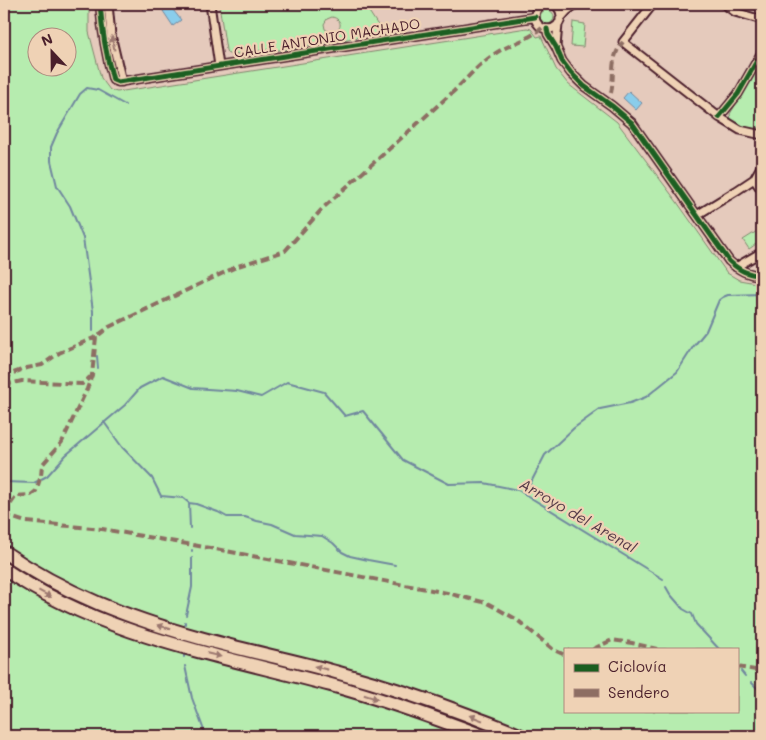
<svg xmlns="http://www.w3.org/2000/svg" width="766" height="740" viewBox="0 0 766 740" font-family="Mali,sans-serif">
  <style>
    .green { fill: #b6ecaf; stroke: #80866d; fill-rule: evenodd }
    .water { fill: #8acdeb; stroke: #70879e }
    .lines { fill: none; stroke-linecap: round; stroke-linejoin: round }
    .stream { stroke: #70879e; stroke-width: 2 }
    .street-casing { stroke: #4a1f2b; stroke-width: 11 }
    .highway-casing { stroke: #4a1f2b; stroke-width: 16 }
    .street { stroke: #efd2b5; stroke-width: 7 }
    .highway { stroke: #efd2b5; stroke-width: 12 }
    .quiet { stroke: #8d6e63; stroke-width: 4; stroke-dasharray: 8 4; stroke-linecap: butt }
    .cycleway-casing { stroke: #efd2b5; stroke-width: 8 }
    .cycleway { stroke: #1b5e20; stroke-width: 5 }
    .oneway { fill: #9c7870 }
    .labels { text-anchor: middle; stroke-width: 4.5; stroke-linejoin: round; paint-order: stroke }
    .street-label { font-size: 14px; fill: #4a1f2b; stroke: #efd2b5 }
    .water-label { font-size: 15px; font-style: italic; fill: #543948; stroke: #efd2b5 }
  </style>
  <rect width="100%" height="100%" fill="#e5cabc"/>
  <filter id="ink" filterUnits="userSpaceOnUse"><feTurbulence type="fractalNoise" baseFrequency=".02" numOctaves="2"/><feDisplacementMap in="SourceGraphic" scale="10" xChannelSelector="R" yChannelSelector="G"/><feConvolveMatrix kernelMatrix="1 2 1 2 8 2 1 2 1" color-interpolation-filters="sRGB"/></filter>
  <g filter="url(#ink)">
    <path class="green" d="M4 4H89V32L101 78 110 90 117 92 527 28 531 29 537 37 541 36 556 69 568 84 617 122 677 202 727 273 739 280 762 284V736H4V312L7 309 4 307ZM38 38H68V68H38ZM565 649H737V711H565Z
      M219 4H364L383 33 284 50H265L231 55 227 53 226 50ZM332 17C343 19 343 31 331 33L325 29 324 24 327 19Z
      M540 17a7 7 0 1 1 14 0a7 7 0 1 1-14 0Z
      M573 22 585 24 583 47 571 46Z
      M762 60V123L760 127C751 131 740 125 731 120L730 114Z
      M762 228V240L749 249 743 240Z"/>
    <path class="water" d="M170 6 181 20 173 26 163 11Z
      M629 91 642 103 636 110 623 98Z"/>
    <g class="lines">
      <path class="stream" d="M93 331V311L83 238 70 206 57 186 51 161V147L57 133 80 94 87 88 98 90 125 105
        M97 356 98 368
        M104 422 122 447 152 478 161 496 183 498 189 503 190 528
        M4 482 34 483 47 476 66 455 125 405 140 388 163 376 193 388 237 391 261 397 287 382 324 392 345 416 363 411 403 460 449 484 484 483 518 490 663 579
        M525 494 545 455 574 428 600 409 630 403 646 397 677 372 693 347 706 331 719 300 723 297 728 295 762 294
        M189 503 196 504 218 512 227 517H245L257 521 272 524 295 534 322 536 333 543 342 552 350 556 368 560 395 565
        M192 550V551
        M666 587 670 594 683 609 692 614 696 624 719 649
        M186 615 192 587V558
        M185 624V622
        M184 654V657
        M185 666 192 698 206 736
        M741 671 745 676
        M751 682 762 693"/>
      <defs>
        <path id="street" d="M535 16a13 13 0 1 1 26 0a13 13 0 1 1-26 0Z
          M100 4C102 30 106 55 113 80L118 82 535 17
          M108 4 111 35 122 82
          M210 4 219 66
          M653 4 623 42 719 117 740 130 762 135
          M724 4 735 12 762 20
          M554 5 567 4
          M560 19 567 11 576 4
          M547 29 548 34 556 47 562 61 571 73 584 86 612 106 632 123 729 261C740 271 747 274 762 276
          M556 47 558 24
          M719 117 738 94 762 52
          M754 179 762 191
          M697 215 736 191 754 179 762 165
          M736 267 762 252"/>
        <path id="highway" d="M4 552C65 594 129 618 200 638 246 651 293 660 339 673 383 685 426 699 468 715 486 722 504 728 521 736
          M4 569C102 636 219 655 331 685 383 699 433 717 483 736"/>
      </defs>
      <use href="#street" class="street-casing"/>
      <use href="#highway" class="highway-casing"/>
      <use href="#street" class="street"/>
      <use href="#highway" class="highway"/>
      <path class="quiet" d="M611 93C615 73 609 59 623 42
        M4 380 13 373 27 368 42 365 59 353 96 337
        M4 385 22 381 82 384 85 382 90 377
        M4 514 16 496 31 495 36 491 41 476 42 465 62 442 87 389 92 375 96 337 109 327 238 266 285 251 323 208 454 91C469 76 483 60 501 50 515 43 530 38 542 28
        M4 515 26 522 102 529 221 550 447 593 487 603 516 619 554 650 565 655
        M593 649 612 640 632 643 657 649
        M737 667 762 671"/>
      <defs>
        <path id="cycleway" d="M100 4C102 30 106 55 113 80L118 82 535 17
          M547 29 548 34 556 47 562 61 571 73 584 86 612 106 632 123 729 261C740 271 747 274 762 276
          M719 117 738 94 762 52"/>
      </defs>
      <use href="#cycleway" class="cycleway-casing"/>
      <use href="#cycleway" class="cycleway"/>
    </g>
    <defs><path id="oneway-solid" d="M-6-.8H1V-3.2L6.5 0L1 3.2V.8H-6Z" transform="scale(1.25)"/></defs>
    <g class="oneway">
      <use href="#oneway-solid" transform="translate(113 43) rotate(-102)"/>
      <use href="#oneway-solid" transform="translate(45 594) rotate(29)"/>
      <use href="#oneway-solid" transform="translate(164 627) rotate(-162)"/>
      <use href="#oneway-solid" transform="translate(214 655) rotate(14)"/>
      <use href="#oneway-solid" transform="translate(321 668) rotate(-166)"/>
      <use href="#oneway-solid" transform="translate(371 697) rotate(17)"/>
      <use href="#oneway-solid" transform="translate(476 718) rotate(-159)"/>
    </g>
  </g>
  <g class="labels">
    <g class="street-label">
      <text transform="translate(327 38) rotate(-9)" y="5">CALLE ANTONIO MACHADO</text>
    </g>
    <g class="water-label">
      <text transform="translate(578 516) rotate(30)" y="5">Arroyo del Arenal</text>
    </g>
  </g>
  <rect width="766" height="740" fill="none" stroke="#efd2b5" stroke-width="20"/>
  <rect x="10" y="10" width="746" height="720" fill="none" stroke="#4a1f2b" stroke-width="2" filter="url(#ink)"/>
  <rect x="564" y="648" width="175" height="65" fill="#efd2b5" stroke="#ad8a7e"/>
  <rect x="574" y="664" width="25" height="8" fill="#1b5e20" stroke="#ad8a7e"/>
  <text x="608" y="672" font-size="15" fill="#4a1f2b">Ciclovía</text>
  <rect x="574" y="689" width="25" height="8" fill="#8d6e63" stroke="#ad8a7e"/>
  <text x="608" y="698" font-size="15" fill="#4a1f2b">Sendero</text>
  <g transform="translate(52 52) rotate(338)"><circle r="24" fill="#efd2b5" stroke="#ad8a7e"/>
  <path d="M0-4L9 19L0 12L-9 19Z" fill="#4a1f2b"/>
  <text y="-8" font-size="14" font-weight="bold" text-anchor="middle" fill="#4a1f2b">N</text>
  </g>
</svg>
